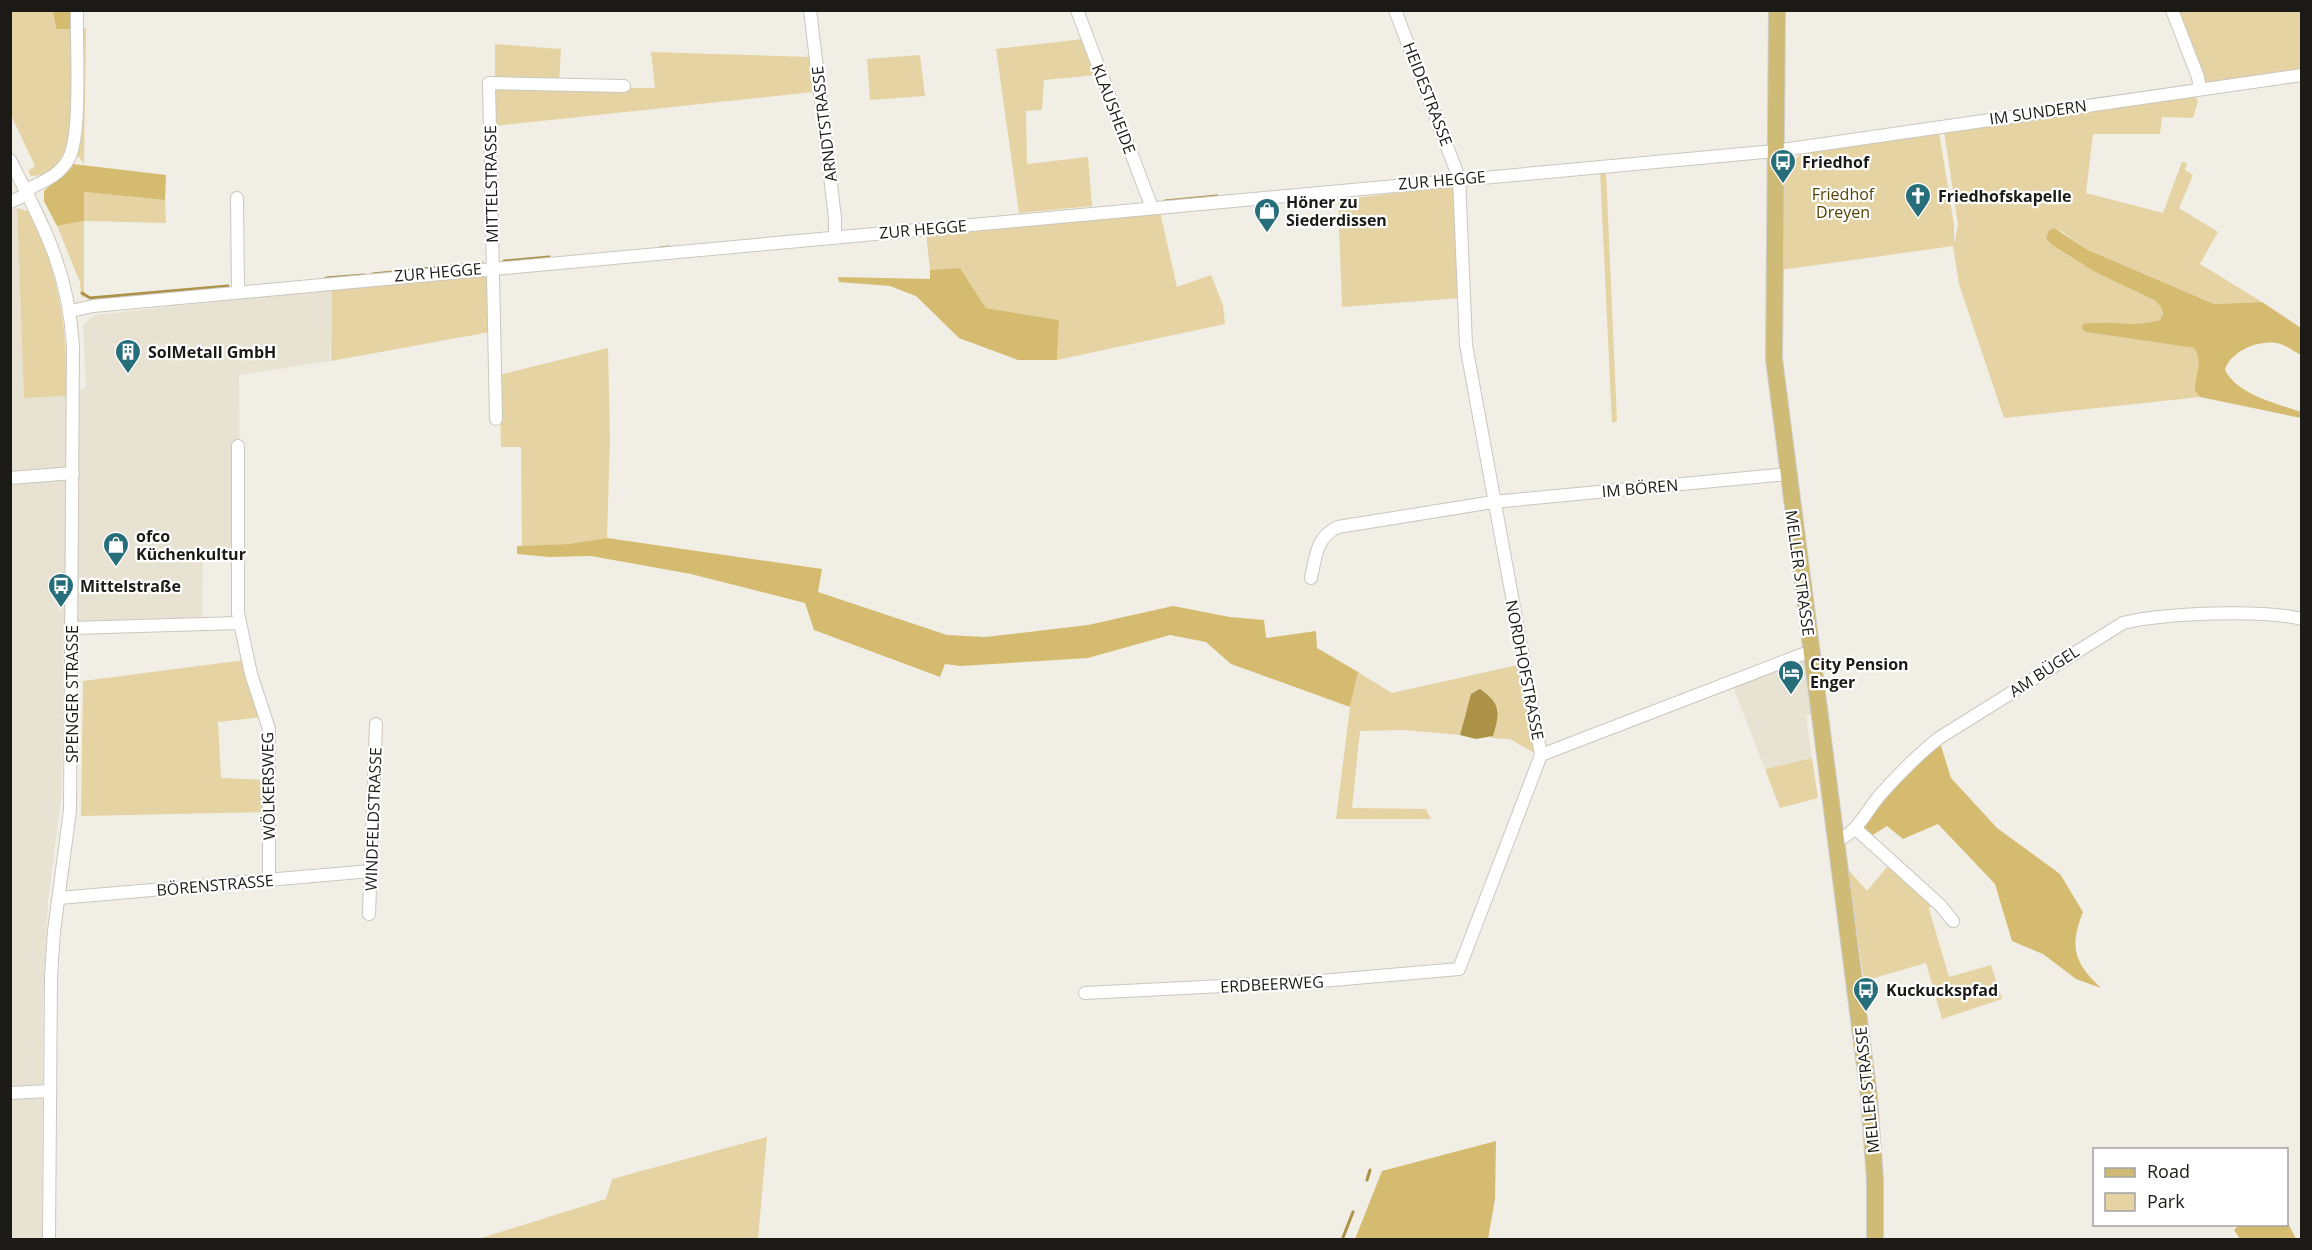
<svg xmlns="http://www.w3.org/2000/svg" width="2312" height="1250" viewBox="0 0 2312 1250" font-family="'Open Sans',sans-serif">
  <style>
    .built { fill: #e8e2d3 }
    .green { fill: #e5d3a3 }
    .forest { fill: #d5bb70 }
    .water { fill: #ac9247 }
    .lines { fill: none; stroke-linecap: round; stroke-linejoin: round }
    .stream { stroke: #ac9247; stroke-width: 3 }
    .minor-casing { stroke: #cac7bf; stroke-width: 14 }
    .major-casing { stroke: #cdcdcc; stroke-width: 18 }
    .minor { stroke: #fff; stroke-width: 12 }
    .major { stroke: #cfbb75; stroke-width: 16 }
    .labels { text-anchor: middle; stroke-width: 4.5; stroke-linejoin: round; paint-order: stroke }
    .street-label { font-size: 16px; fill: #1b1a17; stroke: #fff }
    .poi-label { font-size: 16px; font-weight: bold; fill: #1b1a17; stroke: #fff; text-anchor: start }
    .park-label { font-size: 16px; fill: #554304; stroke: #fff }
  </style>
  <rect width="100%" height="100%" fill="#f1eee6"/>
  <path class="built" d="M17 208 24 398 66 396 86 387 83 325 95 315 332 289 330 361 239 375 241 554 203 556 202 621 64 623 62 792 48 901 43 1003 42 1239 11 1240 10 210Z
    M1804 657 1812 714 1806 715 1812 758 1765 769 1732 685Z"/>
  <path class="green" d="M2188 10 2301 11V70L2205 84 2176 12Z
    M11 11H53L56 29 86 28 84 164 68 142C61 161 53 175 31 176L28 171 35 166 11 115Z
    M1083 39 1097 75 1044 80 1042 110 1026 111 1027 164 1088 157 1092 206 1019 213 996 49Z
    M495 44 561 49 559 83 495 80Z
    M651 52 810 57 813 92 494 126V88H655Z
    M920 55 925 96 870 100 867 59Z
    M2193 94 2198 101 2193 118 2162 117 2160 134H2093L2086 193 2163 213 2182 162 2187 163 2185 170 2193 175 2179 208 2218 232 2200 264 2262 302 2214 304 2088 250 2058 229 2097 273 2154 300 2161 307 2163 315 2160 320 2141 326 2094 322 2086 332 2194 348C2204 363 2194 375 2195 391L2200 397 2004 418 1959 284 1953 246 1781 270 1785 171 1803 151 1939 132 1954 225V244L1958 225 1944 131Z
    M1600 171H1606L1617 421 1612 423Z
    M1454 186 1459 298 1342 307 1338 200Z
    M83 192 165 200 166 223 84 221V298L81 296 80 282 57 226 84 221Z
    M17 208 30 212C59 277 68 325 66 396L24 398Z
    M1160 212 1177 287 1211 275 1223 305 1225 324 1057 360 1059 320 986 308 960 268 930 270 926 232Z
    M478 275 488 278 490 332 331 361 332 289Z
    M608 348 610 439 607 538 568 544 522 546 521 447H501L499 375Z
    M245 660 262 717 218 722 221 778 267 780 266 812 81 816 83 681Z
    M1518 665 1521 669 1538 755 1510 739 1491 738 1498 708 1466 711 1460 735 1403 730 1360 731 1352 808 1426 809 1431 819H1336L1350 707 1358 672 1392 693Z
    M1812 758 1818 798 1780 808 1765 769Z
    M1891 862 1933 900 1929 909 1949 977 1991 965 2002 999 1942 1019 1926 963 1864 981 1848 869 1867 891Z
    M767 1137 758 1239H478L606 1199 612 1179Z"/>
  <path class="forest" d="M53 11H71V29H56Z
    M73 164 166 175 165 200 84 192V221L57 226 44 201V191Z
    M2054 228 2088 250 2214 304 2262 302 2301 328V355C2294 351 2284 344 2276 343 2257 340 2230 352 2225 370 2238 395 2276 403 2301 412V418L2200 397 2195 391C2194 375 2204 363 2194 348L2086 332 2082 329 2083 324C2111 319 2130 329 2160 320L2163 314 2161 307 2154 300 2097 273 2051 244 2046 238 2049 230Z
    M960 268 986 308 1059 320 1057 360H1018L959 338 916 296 890 286 839 282 838 277 930 279V270Z
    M607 538 822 569 818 592 947 635 985 637 1088 625 1173 606 1230 617 1264 620 1266 638 1316 631 1317 648 1358 672 1350 707 1231 664 1206 642 1170 635 1088 658 960 666 945 664 940 677 814 630 805 603 691 574 591 556 549 557 517 554V546L568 544Z
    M1932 737 1941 746 1951 778 1997 828 2060 874 2083 912C2069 947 2074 963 2101 988L2076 979 2043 954 2012 941 1995 884 1938 824 1903 839 1887 826 1871 836 1864 828 1911 753Z
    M1496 1141 1495 1199 1488 1239H1355L1382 1171Z
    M2287 1221 2296 1239H2240L2234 1230 2239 1225 2286 1224Z"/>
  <path class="water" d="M1480 689C1501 704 1500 712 1493 736L1476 739 1460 735 1471 694Z"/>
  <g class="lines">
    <path class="stream" d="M1165 201 1217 196
      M660 248 669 247
      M504 261 549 257
      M373 274 482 263
      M326 278 364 275
      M82 293 90 298 228 286
      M1367 1180 1370 1170
      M1342 1240 1353 1212"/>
    <defs>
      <path id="minor" d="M810 10 835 218V237
        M1077 10 1152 208
        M2172 10 2198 77 2200 89
        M10 160C44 227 68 269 73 346L70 810 54 931 51 976 49 1240
        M26 190C42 182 61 175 69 158 82 133 76 43 77 10
        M237 198 238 292
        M10 202 28 194
        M71 311 93 306 1775 151 2302 75
        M496 419 489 83 624 86
        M238 446V613L251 674 269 729V880
        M10 478 73 473
        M1311 578C1316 556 1316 537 1338 527L1493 502 1787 474
        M72 628 239 623
        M1541 755 1811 651
        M1856 829 1940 905 1953 921
        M1836 841C1859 832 1865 812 1881 794 1899 774 1917 755 1939 738L2123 623C2164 613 2261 609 2302 619
        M59 898 371 871
        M369 914 376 724
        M1085 993 1321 981 1459 969 1541 755 1466 345 1459 178 1395 10
        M10 1093 49 1091"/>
      <path id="major" d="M1777 10 1774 359 1869 1097 1875 1180V1240"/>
    </defs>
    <use href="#minor" class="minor-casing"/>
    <use href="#major" class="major-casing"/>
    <use href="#minor" class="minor"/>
    <use href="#major" class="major"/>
  </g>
  <defs>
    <symbol id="bus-pin" viewBox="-11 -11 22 30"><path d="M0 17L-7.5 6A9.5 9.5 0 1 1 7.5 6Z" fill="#266e7a" stroke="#fff"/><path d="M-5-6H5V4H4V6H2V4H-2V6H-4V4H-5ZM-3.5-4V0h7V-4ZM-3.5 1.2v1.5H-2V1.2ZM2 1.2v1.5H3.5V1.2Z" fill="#fff"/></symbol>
    <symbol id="church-pin" viewBox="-11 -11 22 30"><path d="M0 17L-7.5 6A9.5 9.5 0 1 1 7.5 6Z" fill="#266e7a" stroke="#fff"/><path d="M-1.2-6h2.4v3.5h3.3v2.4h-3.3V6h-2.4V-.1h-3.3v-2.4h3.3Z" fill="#fff"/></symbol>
    <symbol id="shop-pin" viewBox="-11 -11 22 30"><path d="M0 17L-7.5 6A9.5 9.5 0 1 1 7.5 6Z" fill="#266e7a" stroke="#fff"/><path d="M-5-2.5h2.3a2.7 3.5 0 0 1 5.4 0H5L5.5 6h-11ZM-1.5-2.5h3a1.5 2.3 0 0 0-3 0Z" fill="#fff"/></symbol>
    <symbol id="building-pin" viewBox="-11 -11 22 30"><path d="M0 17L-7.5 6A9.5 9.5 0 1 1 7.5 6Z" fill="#266e7a" stroke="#fff"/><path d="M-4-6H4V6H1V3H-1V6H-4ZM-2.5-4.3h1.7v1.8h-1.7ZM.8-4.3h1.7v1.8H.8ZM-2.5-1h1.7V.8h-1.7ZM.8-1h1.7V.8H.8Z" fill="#fff"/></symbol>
    <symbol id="hotel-pin" viewBox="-11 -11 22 30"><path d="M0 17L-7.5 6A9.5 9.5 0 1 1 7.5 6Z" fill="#266e7a" stroke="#fff"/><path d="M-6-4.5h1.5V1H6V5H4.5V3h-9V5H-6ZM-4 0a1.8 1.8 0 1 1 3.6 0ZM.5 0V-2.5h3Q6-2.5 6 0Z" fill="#fff"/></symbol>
  </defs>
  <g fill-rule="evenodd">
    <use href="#bus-pin" x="1768" y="147" width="30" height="40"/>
    <use href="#church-pin" x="1903" y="181" width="30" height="40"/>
    <use href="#shop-pin" x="1252" y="196" width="30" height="40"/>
    <use href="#building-pin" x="113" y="337" width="30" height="40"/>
    <use href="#shop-pin" x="101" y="530" width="30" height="40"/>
    <use href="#bus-pin" x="46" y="571" width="30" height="40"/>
    <use href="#hotel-pin" x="1776" y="658" width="30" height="40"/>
    <use href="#bus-pin" x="1851" y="975" width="30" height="40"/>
  </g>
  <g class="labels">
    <g class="street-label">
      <text transform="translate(1428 94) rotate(69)" y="6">HEIDESTRASSE</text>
      <text transform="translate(1114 109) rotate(69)" y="6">KLAUSHEIDE</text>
      <text transform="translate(2038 112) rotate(-8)" y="6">IM SUNDERN</text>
      <text transform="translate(824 124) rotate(-97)" y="6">ARNDTSTRASSE</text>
      <text transform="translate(1442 180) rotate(-5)" y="6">ZUR HEGGE</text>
      <text transform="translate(491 184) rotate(-91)" y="6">MITTELSTRASSE</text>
      <text transform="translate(923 229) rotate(-5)" y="6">ZUR HEGGE</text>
      <text transform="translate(438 272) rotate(-5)" y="6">ZUR HEGGE</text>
      <text transform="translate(1640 488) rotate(-5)" y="6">IM BÖREN</text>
      <text transform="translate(1800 573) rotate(82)" y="6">MELLER STRASSE</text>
      <text transform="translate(1525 670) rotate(79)" y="6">NORDHOFSTRASSE</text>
      <text transform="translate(2044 671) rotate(-33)" y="6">AM BÜGEL</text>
      <text transform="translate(72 694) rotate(-90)" y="6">SPENGER STRASSE</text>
      <text transform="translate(268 786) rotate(-91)" y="6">WÖLKERSWEG</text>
      <text transform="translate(373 819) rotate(-88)" y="6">WINDFELDSTRASSE</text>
      <text transform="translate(215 885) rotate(-5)" y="6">BÖRENSTRASSE</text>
      <text transform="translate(1272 984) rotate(-3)" y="6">ERDBEERWEG</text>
      <text transform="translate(1867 1090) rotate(-96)" y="6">MELLER STRASSE</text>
    </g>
    <g class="poi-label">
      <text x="1802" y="168">Friedhof</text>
      <text x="1938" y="202">Friedhofskapelle</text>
      <text x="1286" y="208">Höner zu<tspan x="1286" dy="18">Siederdissen</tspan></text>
      <text x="148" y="358">SolMetall GmbH</text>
      <text x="136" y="542">ofco<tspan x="136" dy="18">Küchenkultur</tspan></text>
      <text x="80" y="592">Mittelstraße</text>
      <text x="1810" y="670">City Pension<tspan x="1810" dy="18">Enger</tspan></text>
      <text x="1886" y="996">Kuckuckspfad</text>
    </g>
    <g class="park-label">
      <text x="1843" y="200">Friedhof<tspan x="1843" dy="18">Dreyen</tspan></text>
    </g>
  </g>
  <rect width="2312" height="1250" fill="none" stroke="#1b1a17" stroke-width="24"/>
  <rect x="2093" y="1148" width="195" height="78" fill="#ffffff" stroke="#a4a3a2" stroke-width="1.5"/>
  <rect x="2105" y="1168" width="30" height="9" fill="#cfbb75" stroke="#a4a3a2" stroke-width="1.5"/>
  <text x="2147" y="1178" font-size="18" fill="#1b1a17">Road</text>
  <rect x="2105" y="1193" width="30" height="18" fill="#e5d3a3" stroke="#a4a3a2" stroke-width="1.5"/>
  <text x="2147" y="1208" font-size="18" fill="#1b1a17">Park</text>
</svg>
